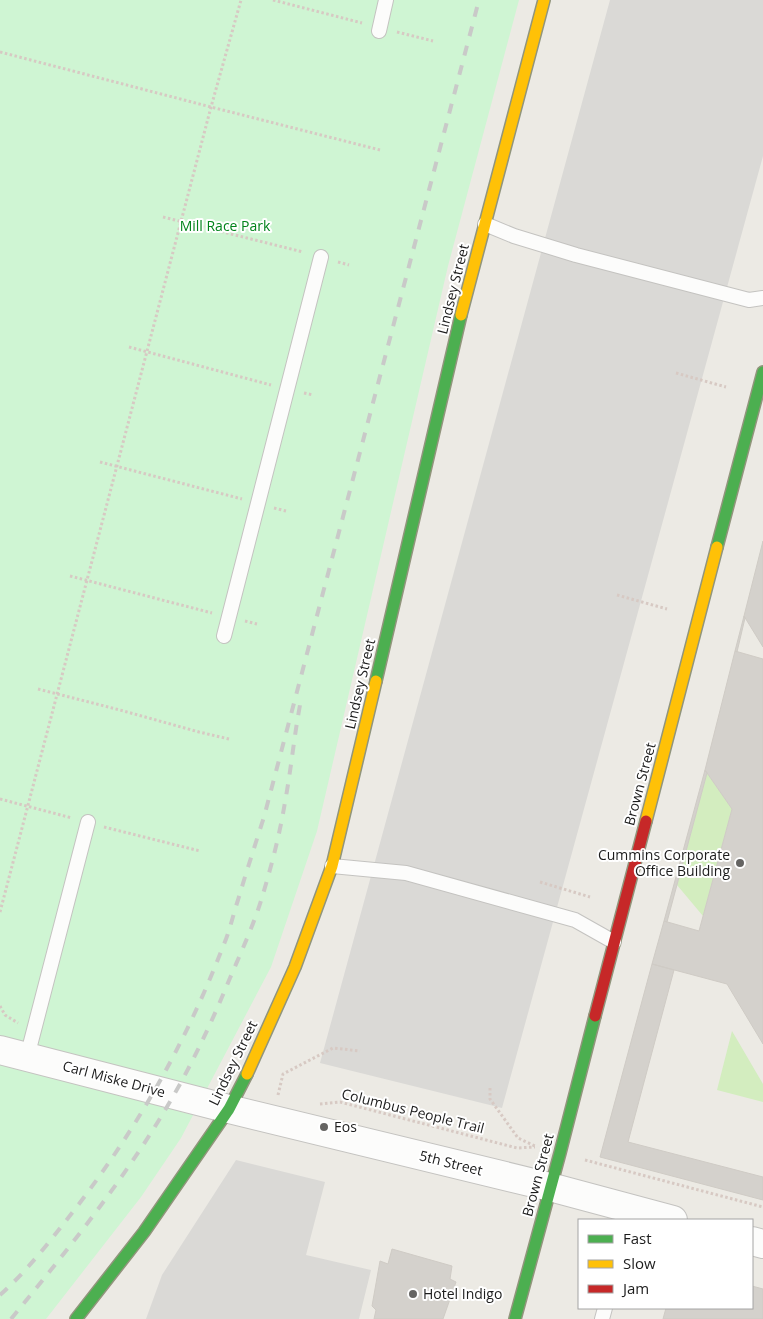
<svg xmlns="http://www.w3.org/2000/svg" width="763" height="1319" viewBox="0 0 763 1319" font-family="'Open Sans',sans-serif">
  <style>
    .residential { fill: #dad9d6 }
    .grass { fill: #d3edbf }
    .park { fill: #cff5d3 }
    .building { fill: #d4d1cc; stroke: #cfcbc5 }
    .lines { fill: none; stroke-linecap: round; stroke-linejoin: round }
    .lane-casing { stroke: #c4c3c0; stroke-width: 16 }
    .street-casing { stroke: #c4c3c0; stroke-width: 30 }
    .fast-casing { stroke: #91957c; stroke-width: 14 }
    .slow-casing { stroke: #91957c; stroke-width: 14 }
    .jam-casing { stroke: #91957c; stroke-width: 14 }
    .path { stroke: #d7c9c3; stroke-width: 3; stroke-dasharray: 2.5 2.5; stroke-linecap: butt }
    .lane { stroke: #fcfcfb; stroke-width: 14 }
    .street { stroke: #fcfcfb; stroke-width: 28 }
    .fast { stroke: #4caf50; stroke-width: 11 }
    .slow { stroke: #ffc107; stroke-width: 11 }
    .jam { stroke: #c62828; stroke-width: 11 }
    .rail { stroke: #c9c9c8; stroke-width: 4; stroke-dasharray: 10 10; stroke-linecap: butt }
    .poi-dot { fill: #656462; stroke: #fff; stroke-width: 2 }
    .labels { text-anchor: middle; stroke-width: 4; stroke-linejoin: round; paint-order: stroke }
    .park-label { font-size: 14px; fill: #01831a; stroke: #fff }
    .street-label { font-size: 14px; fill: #1c1c1c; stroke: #fff }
    .poi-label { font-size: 14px; fill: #1c1c1c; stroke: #fff; text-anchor: start }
  </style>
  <rect width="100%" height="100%" fill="#eceae4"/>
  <path class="residential" d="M610 0H763V156L502 1108 320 1063Z
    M236 1160 325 1182 306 1255 371 1270 359 1319H146L162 1275Z"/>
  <path class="grass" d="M707 773 732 809 703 916 677 885Z
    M732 1031 763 1084V1102L717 1090Z"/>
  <path class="park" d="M0 0H519L448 266 317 831 271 967 181 1138 141 1197 46 1319H0Z"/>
  <path class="building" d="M763 541V647L744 616Z
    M744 616 745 618 737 652 735 651Z
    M735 651 763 659V1044L727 984 652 964 664 921 699 931 732 809 705 770Z
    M705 770 707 773 667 922 664 921Z
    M652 964 674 970 628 1142 763 1177V1200L600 1157Z
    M392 1249 452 1266 450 1279 456 1282 443 1319H374L376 1310 372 1306 380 1261 388 1264Z
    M752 1286 763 1289V1319H663L666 1308H752Z"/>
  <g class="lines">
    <defs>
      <path id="lane" d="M379 31 386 0
        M485 224 514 236 576 255 749 300 763 298
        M224 636 321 257
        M332 866 406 873 575 920 614 942
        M27 1057 88 822
        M602 1319 605 1308"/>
      <path id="street" d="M0 1050 229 1109 550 1187 673 1220
        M752 1241 763 1244"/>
      <path id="fast" d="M717 547 763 372
        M376 681 461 315
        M76 1319 144 1232 229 1109 247 1074
        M515 1319 560 1153 595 1016"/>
      <path id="slow" d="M461 315 544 0
        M646 821 717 547
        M247 1074 295 967 332 866 376 681"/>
      <path id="jam" d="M595 1016 646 821"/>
    </defs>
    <use href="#lane" class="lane-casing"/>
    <use href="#street" class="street-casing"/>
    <use href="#fast" class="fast-casing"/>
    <use href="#slow" class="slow-casing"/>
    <use href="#jam" class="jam-casing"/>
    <path class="path" d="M273 0 362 23
      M397 32 433 41
      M0 52 211 107 380 150
      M163 217 303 252
      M338 262 349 265
      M129 347 271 385
      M676 373 726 387
      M304 393 313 395
      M100 462 242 499
      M274 508 286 511
      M70 576 212 613
      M617 595 667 609
      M245 621 257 624
      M38 689 120 710 199 732 229 739
      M0 799 72 818
      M104 827 200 851
      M540 882 590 897
      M0 912 211 107 241 0
      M0 1006 5 1015 18 1023
      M490 1088V1099L518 1138 537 1147
      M278 1095 283 1074 333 1048 360 1051
      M320 1104 340 1102 517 1148 535 1147
      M585 1160 763 1207"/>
    <use href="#lane" class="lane"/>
    <use href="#street" class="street"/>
    <use href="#fast" class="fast"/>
    <use href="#slow" class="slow"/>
    <use href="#jam" class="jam"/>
    <path class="rail" d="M0 1295C27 1271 50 1241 72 1213 137 1129 186 1043 224 944 230 930 233 915 238 900 246 873 255 845 264 817L479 0
      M11 1319C70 1247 129 1174 175 1093 196 1056 214 1017 230 978 242 950 255 922 263 894 272 864 280 833 285 802 291 770 294 737 300 705"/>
  </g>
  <g class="poi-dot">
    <circle cx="740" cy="863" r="5"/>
    <circle cx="324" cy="1127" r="5"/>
    <circle cx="413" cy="1294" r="5"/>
  </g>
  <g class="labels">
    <g class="park-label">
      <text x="225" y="231">Mill Race Park</text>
    </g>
    <g class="street-label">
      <text transform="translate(453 289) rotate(-76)" y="5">Lindsey Street</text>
      <text transform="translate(360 684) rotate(-77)" y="5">Lindsey Street</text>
      <text transform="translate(640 784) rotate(-75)" y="5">Brown Street</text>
      <text transform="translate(233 1063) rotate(-64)" y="5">Lindsey Street</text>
      <text transform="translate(114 1079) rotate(15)" y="5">Carl Miske Drive</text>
      <text transform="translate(413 1111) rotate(14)" y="5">Columbus People Trail</text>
      <text transform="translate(451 1163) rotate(14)" y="5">5th Street</text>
      <text transform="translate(538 1175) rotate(-75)" y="5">Brown Street</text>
    </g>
    <g class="poi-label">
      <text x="730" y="860" text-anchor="end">Cummins Corporate<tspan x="730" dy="16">Office Building</tspan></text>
      <text x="334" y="1132">Eos</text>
      <text x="423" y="1299">Hotel Indigo</text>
    </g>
  </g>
  <rect x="578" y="1219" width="175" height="90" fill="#ffffff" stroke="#a4a4a4"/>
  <rect x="588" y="1235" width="25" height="8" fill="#4caf50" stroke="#a4a4a4"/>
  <text x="623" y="1244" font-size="15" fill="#1c1c1c">Fast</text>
  <rect x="588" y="1260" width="25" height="8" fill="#ffc107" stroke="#a4a4a4"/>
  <text x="623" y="1269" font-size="15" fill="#1c1c1c">Slow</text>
  <rect x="588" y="1285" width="25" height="8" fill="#c62828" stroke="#a4a4a4"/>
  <text x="623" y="1294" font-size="15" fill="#1c1c1c">Jam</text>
</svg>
